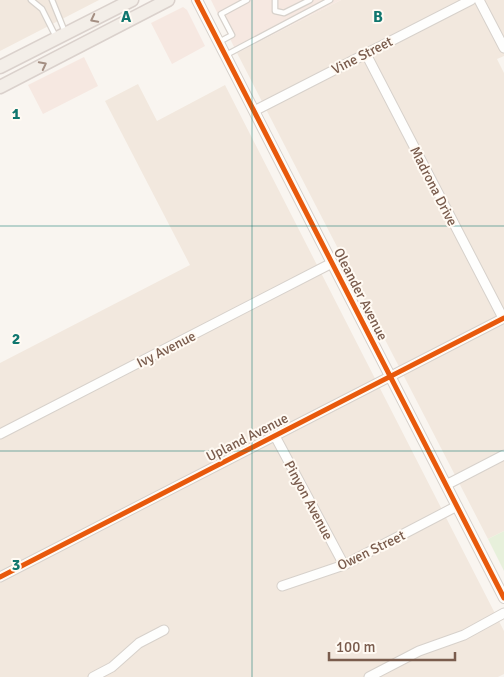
<svg xmlns="http://www.w3.org/2000/svg" width="504" height="677" viewBox="0 0 504 677" font-family="Signika,sans-serif">
  <style>
    .residential { fill: #f2e8de }
    .commercial { fill: #f6e8e1 }
    .green { fill: #e7f0db }
    .lines { fill: none; stroke-linecap: round; stroke-linejoin: round }
    .service-casing { stroke: #d7d1cb; stroke-width: 7 }
    .minor-casing { stroke: #d7d1cb; stroke-width: 11 }
    .tertiary-casing { stroke: #d7d1cb; stroke-width: 12 }
    .primary-casing { stroke: #dad1cc; stroke-width: 15 }
    .service { stroke: #fefefd; stroke-width: 4.5 }
    .minor { stroke: #fefefd; stroke-width: 9 }
    .tertiary { stroke: #fefefd; stroke-width: 10 }
    .primary { stroke: #f3eee8; stroke-width: 12 }
    .cycleway-casing { stroke: #fffaf3; stroke-width: 8 }
    .cycleway { stroke: #e8590c; stroke-width: 5 }
    .oneway { stroke: #a48f83 }
    .grid { fill: none; stroke: #0f766e; stroke-width: 1; stroke-opacity: 0.55 }
    .labels { text-anchor: middle; stroke-width: 4; stroke-linejoin: round; paint-order: stroke }
    .street-label { font-size: 14px; fill: #7a5c4d; stroke: #fffaf3 }
    .grid-label { font-size: 16px; text-anchor: middle; font-weight: bold; fill: #0f766e; stroke: #fffaf3; stroke-width: 4; stroke-linejoin: round; paint-order: stroke }
  </style>
  <rect width="100%" height="100%" fill="#f9f5f0"/>
  <path class="residential" d="M0 0H99L0 51Z
    M341 0H504V56L497 59 504 73V531L488 539 237 53Z
    M138 84 157 121 225 85 504 631V674L498 677H0V363L190 265 105 101Z"/>
  <path class="commercial" d="M211 0H341L237 53Z
    M183 7 187 10 205 46 172 64 151 23Z
    M84 57 98 86 43 114 28 85Z"/>
  <path class="green" d="M504 531V571L488 539Z"/>
  <g class="lines">
    <defs>
      <path id="service" d="M31 0 42 9 56 37
        M52 0 65 32
        M275 0V11L284 13 310 0
        M219 42 232 35 221 14 247 0
        M226 55 330 0"/>
      <path id="minor" d="M479 0 504 48
        M366 54 503 318
        M254 111 471 0
        M0 434 332 263
        M275 436 344 565
        M446 485 504 455
        M0 577 504 318
        M282 586 344 565 457 506
        M93 677 112 667 139 643 164 630
        M369 677 419 651 464 635 504 613"/>
      <path id="tertiary" d="M197 0 504 598"/>
      <path id="primary" d="M0 67 132 0
        M0 87 168 0"/>
    </defs>
    <use href="#service" class="service-casing"/>
    <use href="#minor" class="minor-casing"/>
    <use href="#tertiary" class="tertiary-casing"/>
    <use href="#primary" class="primary-casing"/>
    <use href="#service" class="service"/>
    <use href="#minor" class="minor"/>
    <use href="#tertiary" class="tertiary"/>
    <use href="#primary" class="primary"/>
    <defs>
      <path id="cycleway" d="M197 0 504 598
        M0 577 504 318"/>
    </defs>
    <use href="#cycleway" class="cycleway-casing"/>
    <use href="#cycleway" class="cycleway"/>
  </g>
  <defs><path id="oneway-chevron" d="M-2-3.5L2.5 0L-2 3.5" fill="none" stroke-width="1.6" stroke-linecap="round" stroke-linejoin="round" transform="scale(1.25)"/></defs>
  <g class="oneway">
    <use href="#oneway-chevron" transform="translate(94 19) rotate(153)"/>
    <use href="#oneway-chevron" transform="translate(43 65) rotate(-27)"/>
  </g>
  <path class="grid" d="M252 0V677M0 226H504M0 451H504"/>
  <g class="labels">
    <g class="street-label">
      <text transform="translate(362 55) rotate(-27)" y="5">Vine Street</text>
      <text transform="translate(434 186) rotate(63)" y="5">Madrona Drive</text>
      <text transform="translate(361 294) rotate(63)" y="5">Oleander Avenue</text>
      <text transform="translate(166 349) rotate(-27)" y="5">Ivy Avenue</text>
      <text transform="translate(247 437) rotate(-27)" y="5">Upland Avenue</text>
      <text transform="translate(309 500) rotate(62)" y="5">Pinyon Avenue</text>
      <text transform="translate(371 550) rotate(-26)" y="5">Owen Street</text>
    </g>
  </g>
  <g class="grid-label">
    <text x="126" y="22">A</text>
    <text x="378" y="22">B</text>
    <text x="16" y="119">1</text>
    <text x="16" y="344">2</text>
    <text x="16" y="570">3</text>
  </g>
  <path d="M329 652v8h126v-8" fill="none" stroke="#7a5c4d" stroke-width="2.5"/>
  <text x="336" y="652" font-size="15" fill="#7a5c4d" stroke="#fffaf3" stroke-width="4" paint-order="stroke">100 m</text>
</svg>
